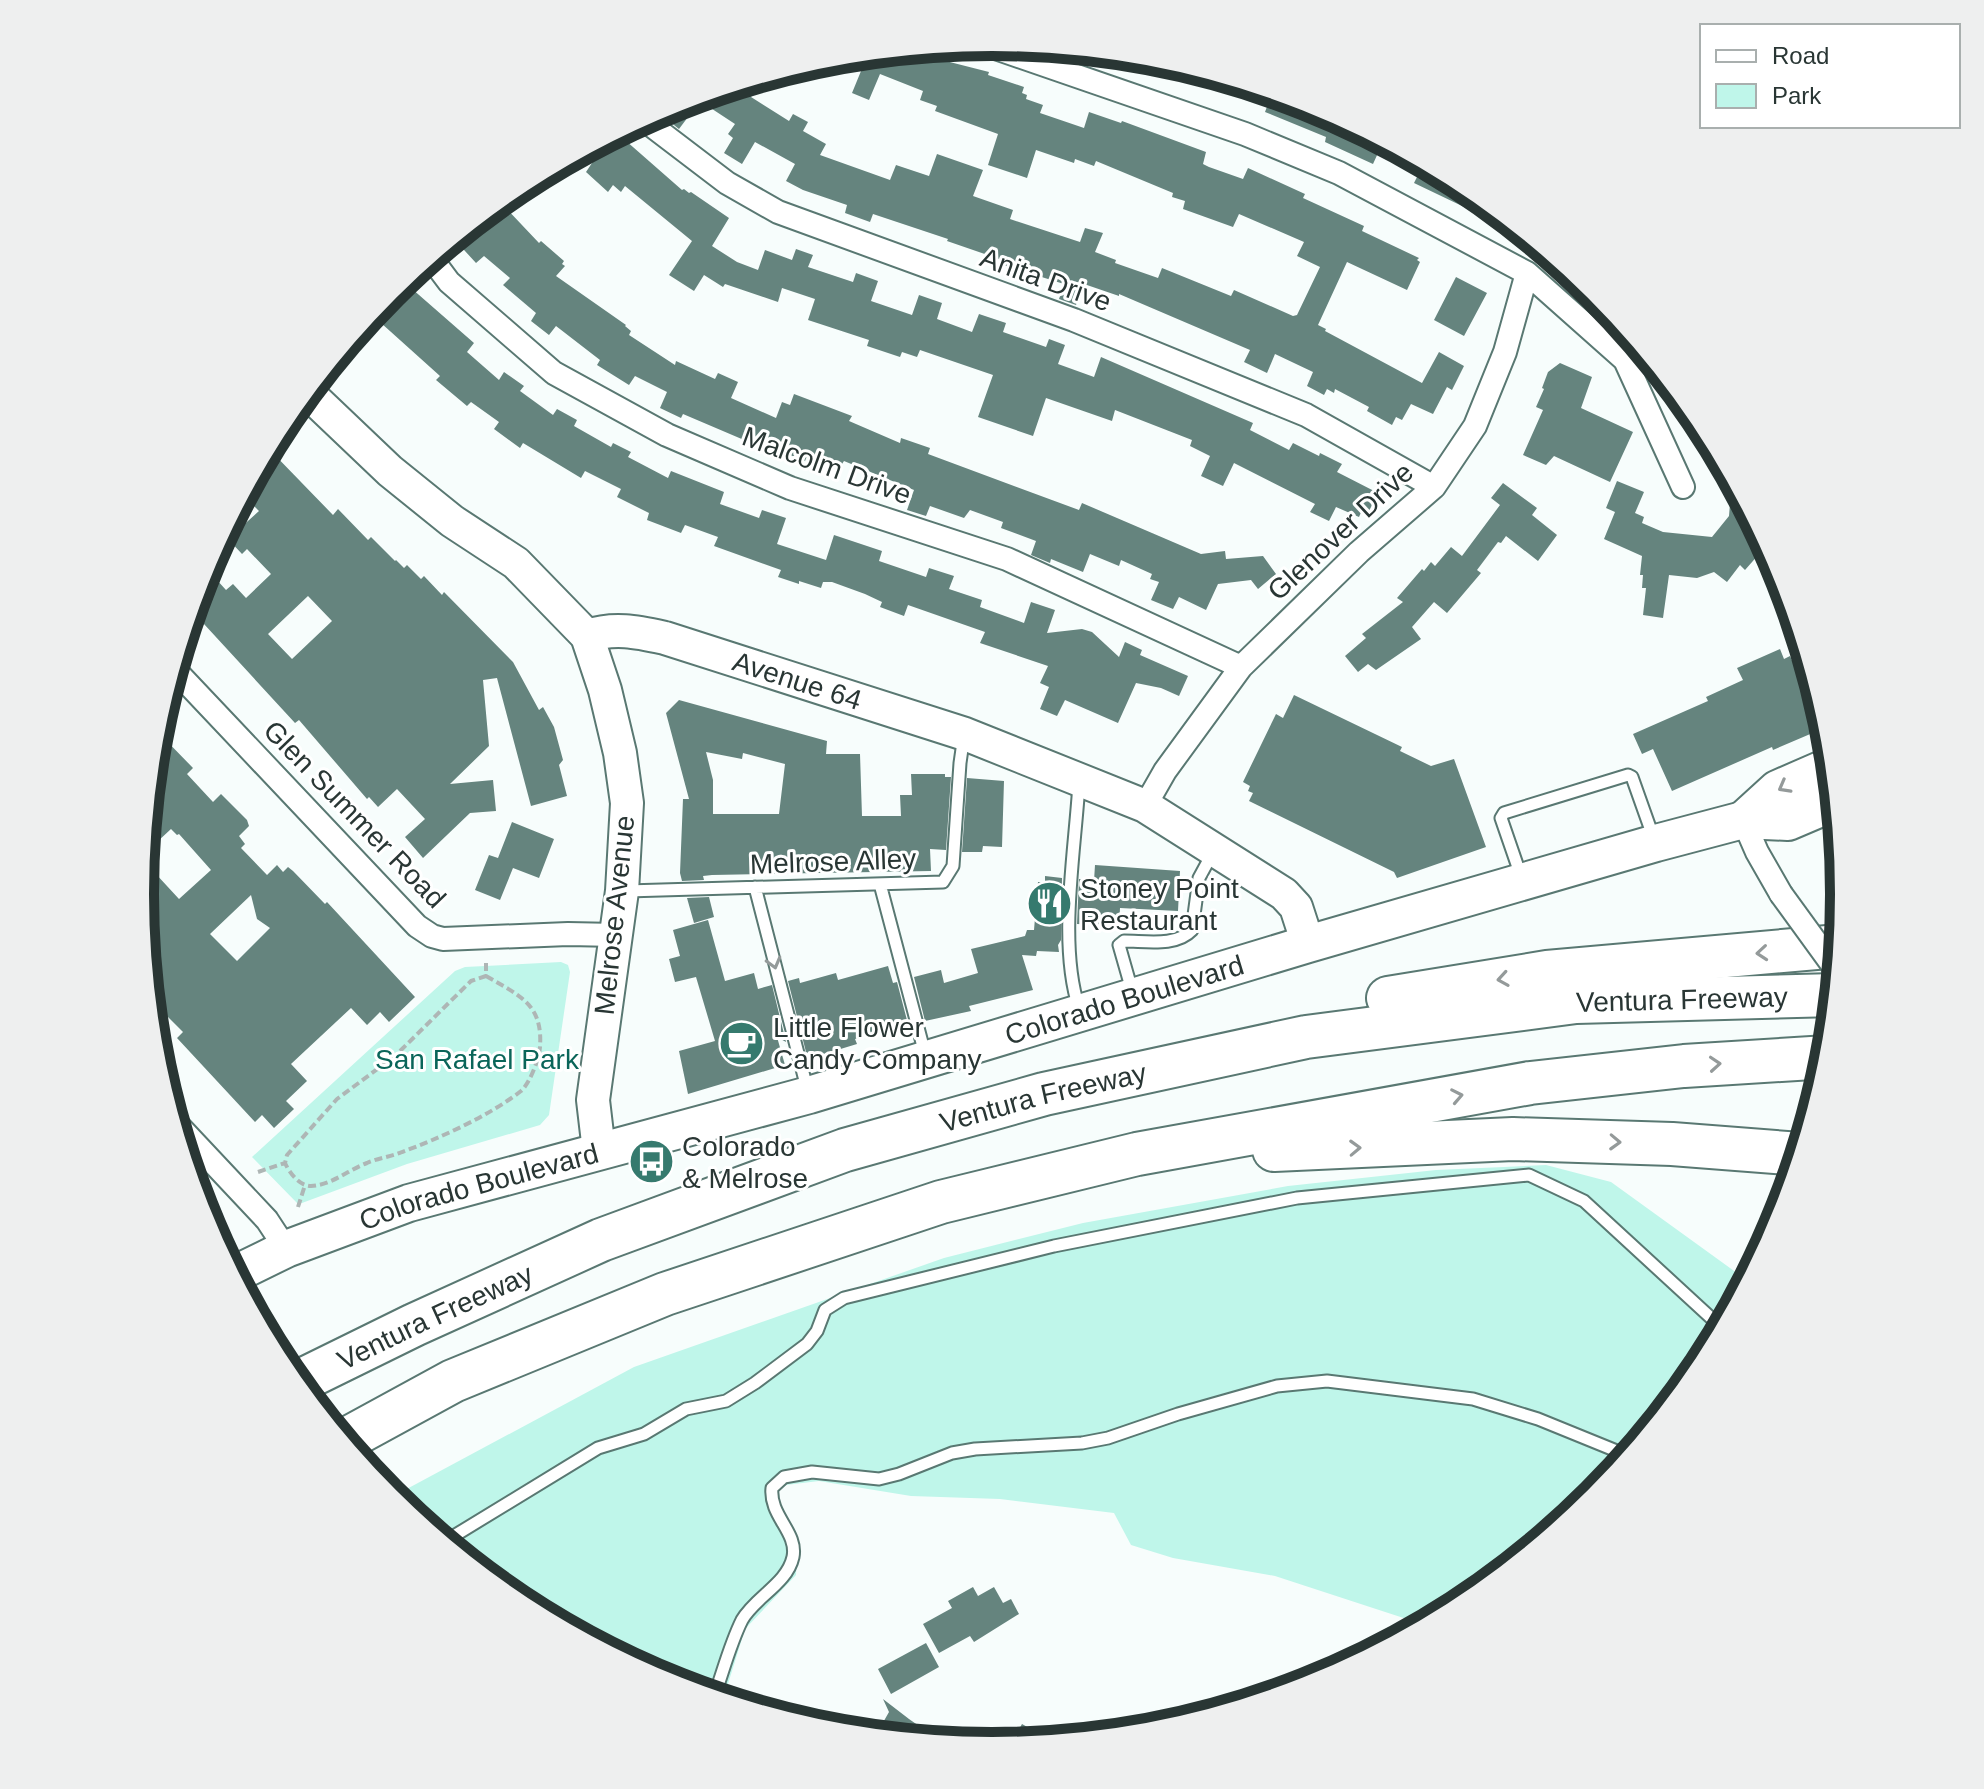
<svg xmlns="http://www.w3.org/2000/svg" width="1984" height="1789" viewBox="0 0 1984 1789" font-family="Helvetica,sans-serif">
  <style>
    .green { fill: #bff6ea }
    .building { fill: #65847e; fill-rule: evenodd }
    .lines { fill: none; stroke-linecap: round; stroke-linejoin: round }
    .lane-casing { stroke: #597872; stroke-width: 15 }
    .street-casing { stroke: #597872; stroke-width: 26 }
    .secondary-casing { stroke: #597872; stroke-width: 36 }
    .primary-casing { stroke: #597872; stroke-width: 40 }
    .highway-casing { stroke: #597872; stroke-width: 46 }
    .path { stroke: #aeb6b5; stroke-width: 4; stroke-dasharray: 8 4; stroke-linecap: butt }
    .lane { stroke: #fff; stroke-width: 11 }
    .street { stroke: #fff; stroke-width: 22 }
    .secondary { stroke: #fff; stroke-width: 32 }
    .primary { stroke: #fff; stroke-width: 36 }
    .highway { stroke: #fff; stroke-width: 42 }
    .street-bridge-casing { stroke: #597872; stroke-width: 26; stroke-linecap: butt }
    .street-bridge { stroke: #fff; stroke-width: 22 }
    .oneway { stroke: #949a9a }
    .labels { text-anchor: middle; stroke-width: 6; stroke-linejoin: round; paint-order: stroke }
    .street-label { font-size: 28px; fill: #293634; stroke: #fff }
    .poi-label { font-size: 28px; fill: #293634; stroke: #fff; text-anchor: start }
    .park-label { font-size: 28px; fill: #0a6559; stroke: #fff }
    .rim { fill: none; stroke: #293634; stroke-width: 10 }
  </style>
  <rect width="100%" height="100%" fill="#f7fdfc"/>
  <path class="green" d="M561 962 568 965 570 972 549 1115 540 1125 407 1164 302 1203H297L252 1157 455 971 465 967Z
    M1546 1165 1611 1182 1748 1281 1701 1368 1594 1498 1465 1604 1425 1625 1275 1576 1173 1558 1131 1545 1114 1513 1000 1499 911 1496 819 1481 786 1485 779 1491 781 1513 797 1547 796 1575 745 1629 723 1700 665 1682 518 1603 390 1498 634 1367 944 1258 1083 1223 1288 1186 1436 1170Z"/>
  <path class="building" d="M913 50 934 58 989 72 988 75 1024 87 1022 93 1027 95 1026 99 1043 105 1040 113 1084 128 1089 112 1121 123 1122 121 1206 152 1203 164 1209 167 1243 179 1248 168 1305 194 1303 198 1364 226 1362 231 1419 258 1417 260 1420 262 1407 290 1347 262 1318 325 1326 329 1325 331 1422 383 1439 352 1464 366 1452 390 1447 387 1433 414 1411 404 1402 420 1396 417 1392 425 1367 411 1369 407 1335 389 1334 393 1327 389 1324 395 1307 386 1313 372 1275 354 1267 373 1244 362 1250 350 1119 294V296L1084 284 1076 305 1059 299 1064 284 1003 265 1005 261 947 241 948 239 873 214 870 222 845 213 847 205 803 190 786 181 795 164 755 142 742 164 724 153 733 138 728 134 735 124 700 101 679 129 664 117 675 104 738 85 753 94 751 97 789 121 793 114 808 122 803 131 826 144 820 155 890 180 896 165 929 176 937 154 983 170 973 196 1013 210 1010 219 1080 242 1085 228 1103 233 1095 252 1116 260 1115 263 1158 278 1162 268 1231 296 1234 290 1293 316 1297 315 1320 267 1297 256 1304 242 1239 214 1233 227 1183 209 1185 201 1172 197 1173 193 1096 161 1094 166 1075 159 1074 163 1036 150 1027 178 988 165 998 134 935 111 937 106 920 100 923 91 880 74 869 100 852 93 868 54Z
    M1272 93 1319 107 1383 142 1373 164 1325 142 1326 137 1265 112Z
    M617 133 682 190 684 189 689 193 691 192 729 218 712 246 737 262 758 270 765 250 792 260 796 249 813 255 808 267 853 282 856 273 878 281 871 301 912 315 919 295 942 303 937 319 972 332 979 314 1006 323 1003 332 1046 347 1049 339 1065 345 1058 364 1094 377 1101 357 1253 423 1250 430 1289 450 1293 443 1319 456 1320 453 1342 464 1337 472 1378 493 1369 511 1363 508 1359 517 1336 507 1329 521 1310 512 1315 504 1234 463 1223 486 1201 476 1210 456 1190 446 1192 440 1115 410 1112 421 1046 398 1033 436 978 417 993 375 920 350 917 357 902 352 900 357 867 346 869 340 808 320 815 299 782 288 778 302 725 284 723 287 704 275 694 291 669 275 692 241 625 186 621 192 613 185 608 192 586 172 594 160 584 151Z
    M1424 163 1466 186 1510 222 1506 227 1414 183Z
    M502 204 539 243 541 241 564 261 562 264 565 266 556 276 626 325 625 326 631 331 629 335 675 365 676 361 715 379 718 373 738 382 731 398 776 418 782 402 790 405 794 394 852 416 849 421 900 443 901 438 930 448 928 454 1079 510 1082 503 1201 554 1225 551 1226 559 1263 556 1276 574 1258 589 1251 580 1218 584 1206 610 1179 597 1173 609 1151 600 1159 582 1150 579 1152 574 1121 560 1119 566 1090 554 1083 572 1051 559 1050 563 1031 555 1036 541 1001 528 1003 522 970 510 964 518 930 506 926 516 907 510 914 490 844 461 838 470 807 456 805 461 780 451 779 455 683 414 681 418 660 408 667 392 635 376 629 385 597 365 600 360 556 326 549 335 531 321 536 313 503 285 510 278 484 256 476 263 454 239 492 208 495 211Z
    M1456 277 1487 293 1464 336 1434 320Z
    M403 281 474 343 467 352 499 380 504 372 524 386 520 391 553 415 557 409 577 420 574 426 611 447 613 443 631 452 628 457 668 478 671 471 724 492 720 504 759 518 762 510 786 518 777 544 826 560 834 535 882 551 879 561 926 577 929 568 954 576 949 589 982 600 980 607 1024 623 1031 602 1055 610 1047 633 1082 629 1092 632 1119 657 1125 642 1142 650 1140 655 1188 676 1179 696 1161 688 1136 683 1118 723 1065 700 1057 716 1040 709 1049 687 1040 683 1048 666 980 643 985 632 908 605 904 616 880 607 882 602 865 594 832 582H823L821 588 799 581V584L778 577 781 570 714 546 718 537 685 525 681 533 647 520 649 513 617 497 621 489 585 471 581 478 523 443 520 448 494 429 499 422 471 402 467 406 436 380 440 376 371 314 390 291Z
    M1560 363 1592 377 1581 408 1633 432 1610 482 1554 456 1546 465 1523 455 1543 410 1536 407 1544 389 1542 388 1548 372Z
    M268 448 333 515 338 509 368 540 371 537 395 561 396 560 404 568 407 565 421 579 424 576 442 595 444 592 513 662 539 710 543 707 554 727 563 760 559 765 567 796 531 806 497 678 483 680 489 746 450 784 493 780 496 811 470 813 423 858 405 837 425 819 397 789 378 807 369 797 367 799 299 720 295 723 192 611 202 577 210 585 216 579 226 590 233 584 246 598 271 574 247 549 242 554 228 539 259 511 243 495ZM308 596 332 621 292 659 268 634Z
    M1732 479 1767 545 1745 570 1740 565 1727 582 1714 572 1697 578 1669 575 1663 618 1643 615 1646 588H1642L1643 575H1640L1642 556 1604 539 1615 512 1606 508 1617 481 1644 492 1635 513 1644 517 1642 523 1663 532 1712 537 1729 516Z
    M1503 483 1537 508 1532 515 1557 535 1538 561 1506 536 1501 543 1498 542 1477 570 1481 573 1447 613 1434 602 1412 627 1421 639 1376 670 1368 664 1358 672 1345 656 1366 638 1362 634 1403 602 1397 598 1422 569 1424 571 1431 562 1435 566 1451 547 1462 556 1500 505 1491 498Z
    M1780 649 1784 659 1790 656 1822 729 1773 750 1772 747 1672 791 1653 749 1642 754 1633 734 1708 701 1706 697 1743 680 1737 668Z
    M1294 695 1402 747 1400 751 1431 766 1454 759 1486 847 1397 878 1394 872 1249 801 1253 793 1248 791 1250 786 1243 782 1276 714 1283 718Z
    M679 700 827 741 826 754H860L862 816H901L900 795H912L911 774H945V777H951L946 850 930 849 931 871 712 875 703 876 704 880 682 881 680 873 683 799H689L666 713ZM706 752 742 759 743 753 785 764 779 814H713V780Z
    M156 730 193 768 187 774 213 802 221 794 247 820 249 826 239 836 245 844 241 848 267 875 277 865 283 872 288 867 293 871 325 904 327 902 415 997 389 1022 380 1012 367 1025 351 1008 291 1064 307 1081 286 1101 294 1109 274 1128 262 1115 255 1122 177 1038 183 1032 158 1007 151 1013 140 894 143 860 179 899 211 870 179 834 177 835 171 829 143 855ZM251 895 257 919 270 928 237 961 210 934Z
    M967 778 1004 781 1002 847 983 846 982 852H962Z
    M512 822 554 839 539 878 513 868 500 900 475 890 489 855 498 858Z
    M1095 865 1180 871 1178 911 1120 908 1119 926 1077 924 1079 879 1094 881Z
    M1045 876 1062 878 1061 940 1058 945 1059 952 1037 951 1036 956 1022 955 1033 990 969 1006 971 1011 925 1021 914 977 941 970 944 983 978 973 971 949 1025 936 1027 930H1034L1038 882H1045Z
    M709 897 714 917 694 923 687 898Z
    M708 920 725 981 754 973 758 989 772 985 786 1042 777 1037 785 1065 688 1094 679 1051 715 1041 696 977 675 982 669 959 680 956 673 930Z
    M888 966 893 983 897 982 908 1024 855 1039 857 1044 824 1054 812 1055 806 1052 788 981 799 978 800 983 836 973 838 980Z
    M973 1587 978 1596 994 1587 1003 1603 1011 1599 1019 1614 974 1642 970 1636 939 1653 923 1624 952 1608 948 1601Z
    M926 1643 939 1667 891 1694 878 1669Z
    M883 1699 909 1719 942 1742 902 1738 881 1726 889 1712Z
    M1022 1724 1052 1741 1010 1745Z"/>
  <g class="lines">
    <defs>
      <path id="lane" d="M1079 783C1075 852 1058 944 1079 1008
        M1521 876 1501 818 1504 813 1628 775 1632 777 1654 839
        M880 884 925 1054
        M755 887 808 1092
        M627 891 943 882 953 866 960 763 964 735
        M1133 994 1119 945 1124 941C1146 941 1176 947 1192 930L1199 878 1212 854
        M444 1542 598 1448 644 1434 686 1409 726 1401 755 1383 807 1344 817 1331 825 1310 844 1298 1054 1246 1297 1198 1529 1175 1584 1201 1722 1328
        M714 1697C723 1672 730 1644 742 1620 755 1597 787 1584 793 1557 798 1532 769 1516 772 1488L784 1477 812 1472 879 1479 899 1474 952 1453 975 1449 1082 1443 1108 1438 1178 1414 1277 1386 1327 1381 1473 1399 1538 1419 1629 1456"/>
      <path id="street" d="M981 43 1245 134 1339 173 1527 273 1625 360 1683 487
        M643 119 727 183 778 212 1074 320 1306 415 1434 487
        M431 258 449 282 554 373 667 435 790 488 1007 559 1241 667
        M174 669 417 926 432 936 443 939 568 934 617 935
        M1145 806 1165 771 1241 667 1359 552 1434 487 1475 426 1505 352 1527 273
        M1743 820 1757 852 1781 894
        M174 1121 267 1220 286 1249"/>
      <g id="secondary">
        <path d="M307 392 390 471 452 521 516 563 587 636 605 690 620 753 627 803 622 891 593 1100 599 1151"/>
        <path id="s1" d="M587 636C615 627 637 632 665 638L965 734 1145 806 1284 894 1296 907 1308 944"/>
      </g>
      <g id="primary">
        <path d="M1743 820 1777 789 1832 765"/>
        <path id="s2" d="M233 1275 286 1249 409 1203 809 1095 1308 944 1656 843 1743 820 1788 822 1835 802"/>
      </g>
      <g id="highway">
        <path d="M1388 998 1547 972 1839 946"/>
        <path d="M1274 1150 1513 1139 1672 1144 1800 1154"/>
        <path id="s3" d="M296 1383 414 1325 601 1240 845 1150 1044 1094 1306 1037 1576 1002 1835 995"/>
        <path d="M343 1441 453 1381 665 1294 941 1202 1137 1154 1530 1083 1684 1066 1828 1057"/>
      </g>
    </defs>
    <use href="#lane" class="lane-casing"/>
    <use href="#street" class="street-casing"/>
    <use href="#secondary" class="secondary-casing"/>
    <use href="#primary" class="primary-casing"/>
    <use href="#highway" class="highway-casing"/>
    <path class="path" d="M486 963V976
      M486 976C520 996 543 1004 540 1047 539 1059 530 1083 521 1091 489 1116 440 1138 402 1152 390 1157 378 1158 367 1163 348 1170 332 1185 311 1186 299 1186 289 1172 285 1163L287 1155 337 1099 395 1056 471 981Z
      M258 1172 285 1163
      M298 1207 305 1185"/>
    <use href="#lane" class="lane"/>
    <use href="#street" class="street"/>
    <use href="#secondary" class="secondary"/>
    <use href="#primary" class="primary"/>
    <use href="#highway" class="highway"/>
    <defs>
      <path id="street-bridge" d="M1781 894 1837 971"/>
    </defs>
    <use href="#street-bridge" class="street-bridge-casing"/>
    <use href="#street-bridge" class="street-bridge"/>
  </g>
  <defs><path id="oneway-chevron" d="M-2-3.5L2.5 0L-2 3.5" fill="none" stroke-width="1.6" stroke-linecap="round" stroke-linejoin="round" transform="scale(2)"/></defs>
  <g class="oneway">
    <use href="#oneway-chevron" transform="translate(1784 787) rotate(151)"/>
    <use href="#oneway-chevron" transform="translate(1762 953) rotate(175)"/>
    <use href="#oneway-chevron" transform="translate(774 963) rotate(75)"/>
    <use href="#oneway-chevron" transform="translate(1503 979) rotate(171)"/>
    <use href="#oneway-chevron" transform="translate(1715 1064) rotate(-4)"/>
    <use href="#oneway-chevron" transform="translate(1457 1096) rotate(-11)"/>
    <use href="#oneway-chevron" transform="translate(1615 1142) rotate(2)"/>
    <use href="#oneway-chevron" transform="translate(1355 1148) rotate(-2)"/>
  </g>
  <defs>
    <symbol id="restaurant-disc" viewBox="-11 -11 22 22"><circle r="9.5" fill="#367a6e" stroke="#fff"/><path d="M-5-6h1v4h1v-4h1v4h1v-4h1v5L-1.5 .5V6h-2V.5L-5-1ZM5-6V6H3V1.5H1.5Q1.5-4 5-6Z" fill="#fff"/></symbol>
    <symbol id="cafe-disc" viewBox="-11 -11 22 22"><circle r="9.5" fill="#367a6e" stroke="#fff"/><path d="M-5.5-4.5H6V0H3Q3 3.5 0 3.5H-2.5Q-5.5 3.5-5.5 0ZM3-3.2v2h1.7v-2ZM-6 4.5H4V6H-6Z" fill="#fff"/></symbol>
    <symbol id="bus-disc" viewBox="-11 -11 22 22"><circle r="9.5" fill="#367a6e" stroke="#fff"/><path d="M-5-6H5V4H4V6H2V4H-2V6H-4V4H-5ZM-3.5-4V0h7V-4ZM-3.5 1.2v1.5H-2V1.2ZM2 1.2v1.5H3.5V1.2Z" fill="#fff"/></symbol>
  </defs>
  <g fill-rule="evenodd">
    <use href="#restaurant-disc" x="1024" y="878" width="51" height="51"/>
    <use href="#cafe-disc" x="716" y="1018" width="51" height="51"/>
    <use href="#bus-disc" x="626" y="1136" width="51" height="51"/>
  </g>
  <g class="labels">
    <g class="street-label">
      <text transform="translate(1046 279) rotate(20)" y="10">Anita Drive</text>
      <text transform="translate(827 465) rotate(20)" y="10">Malcolm Drive</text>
      <text transform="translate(1340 531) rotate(-43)" y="10">Glenover Drive</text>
      <text dy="10" stroke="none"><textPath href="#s1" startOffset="218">Avenue 64</textPath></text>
      <text transform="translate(355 814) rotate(46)" y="10">Glen Summer Road</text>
      <text transform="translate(833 861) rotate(-2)" y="10">Melrose Alley</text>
      <text transform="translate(614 915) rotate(-84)" y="10">Melrose Avenue</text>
      <text dy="10" stroke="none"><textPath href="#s2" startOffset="934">Colorado Boulevard</textPath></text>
      <text dy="10" stroke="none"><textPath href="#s3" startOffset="1450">Ventura Freeway</textPath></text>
      <text dy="10" stroke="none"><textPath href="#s3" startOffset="802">Ventura Freeway</textPath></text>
      <text dy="10" stroke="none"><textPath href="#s2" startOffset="262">Colorado Boulevard</textPath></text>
      <text dy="10" stroke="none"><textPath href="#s3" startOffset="154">Ventura Freeway</textPath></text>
    </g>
    <g class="poi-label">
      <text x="1080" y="898">Stoney Point<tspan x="1080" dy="32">Restaurant</tspan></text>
      <text x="773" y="1037">Little Flower<tspan x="773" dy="32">Candy Company</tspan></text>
      <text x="682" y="1156">Colorado<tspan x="682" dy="32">&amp; Melrose</tspan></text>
    </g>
    <g class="park-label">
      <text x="477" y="1069">San Rafael Park</text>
    </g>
  </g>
  <path d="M0 0H1984V1789H0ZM154 894a838 838 0 1 1 1676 0a838 838 0 1 1-1676 0Z" fill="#eeefef" fill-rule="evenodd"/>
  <path class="rim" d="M154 894a838 838 0 1 1 1676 0a838 838 0 1 1-1676 0Z"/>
  <rect x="1700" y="24" width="260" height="104" fill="#ffffff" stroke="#a9afae" stroke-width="2"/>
  <rect x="1716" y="50" width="40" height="12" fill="#ffffff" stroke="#a9afae" stroke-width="2"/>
  <text x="1772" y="64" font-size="24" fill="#293634">Road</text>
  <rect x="1716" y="84" width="40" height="24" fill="#bff6ea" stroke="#a9afae" stroke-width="2"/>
  <text x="1772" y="104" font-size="24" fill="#293634">Park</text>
</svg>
